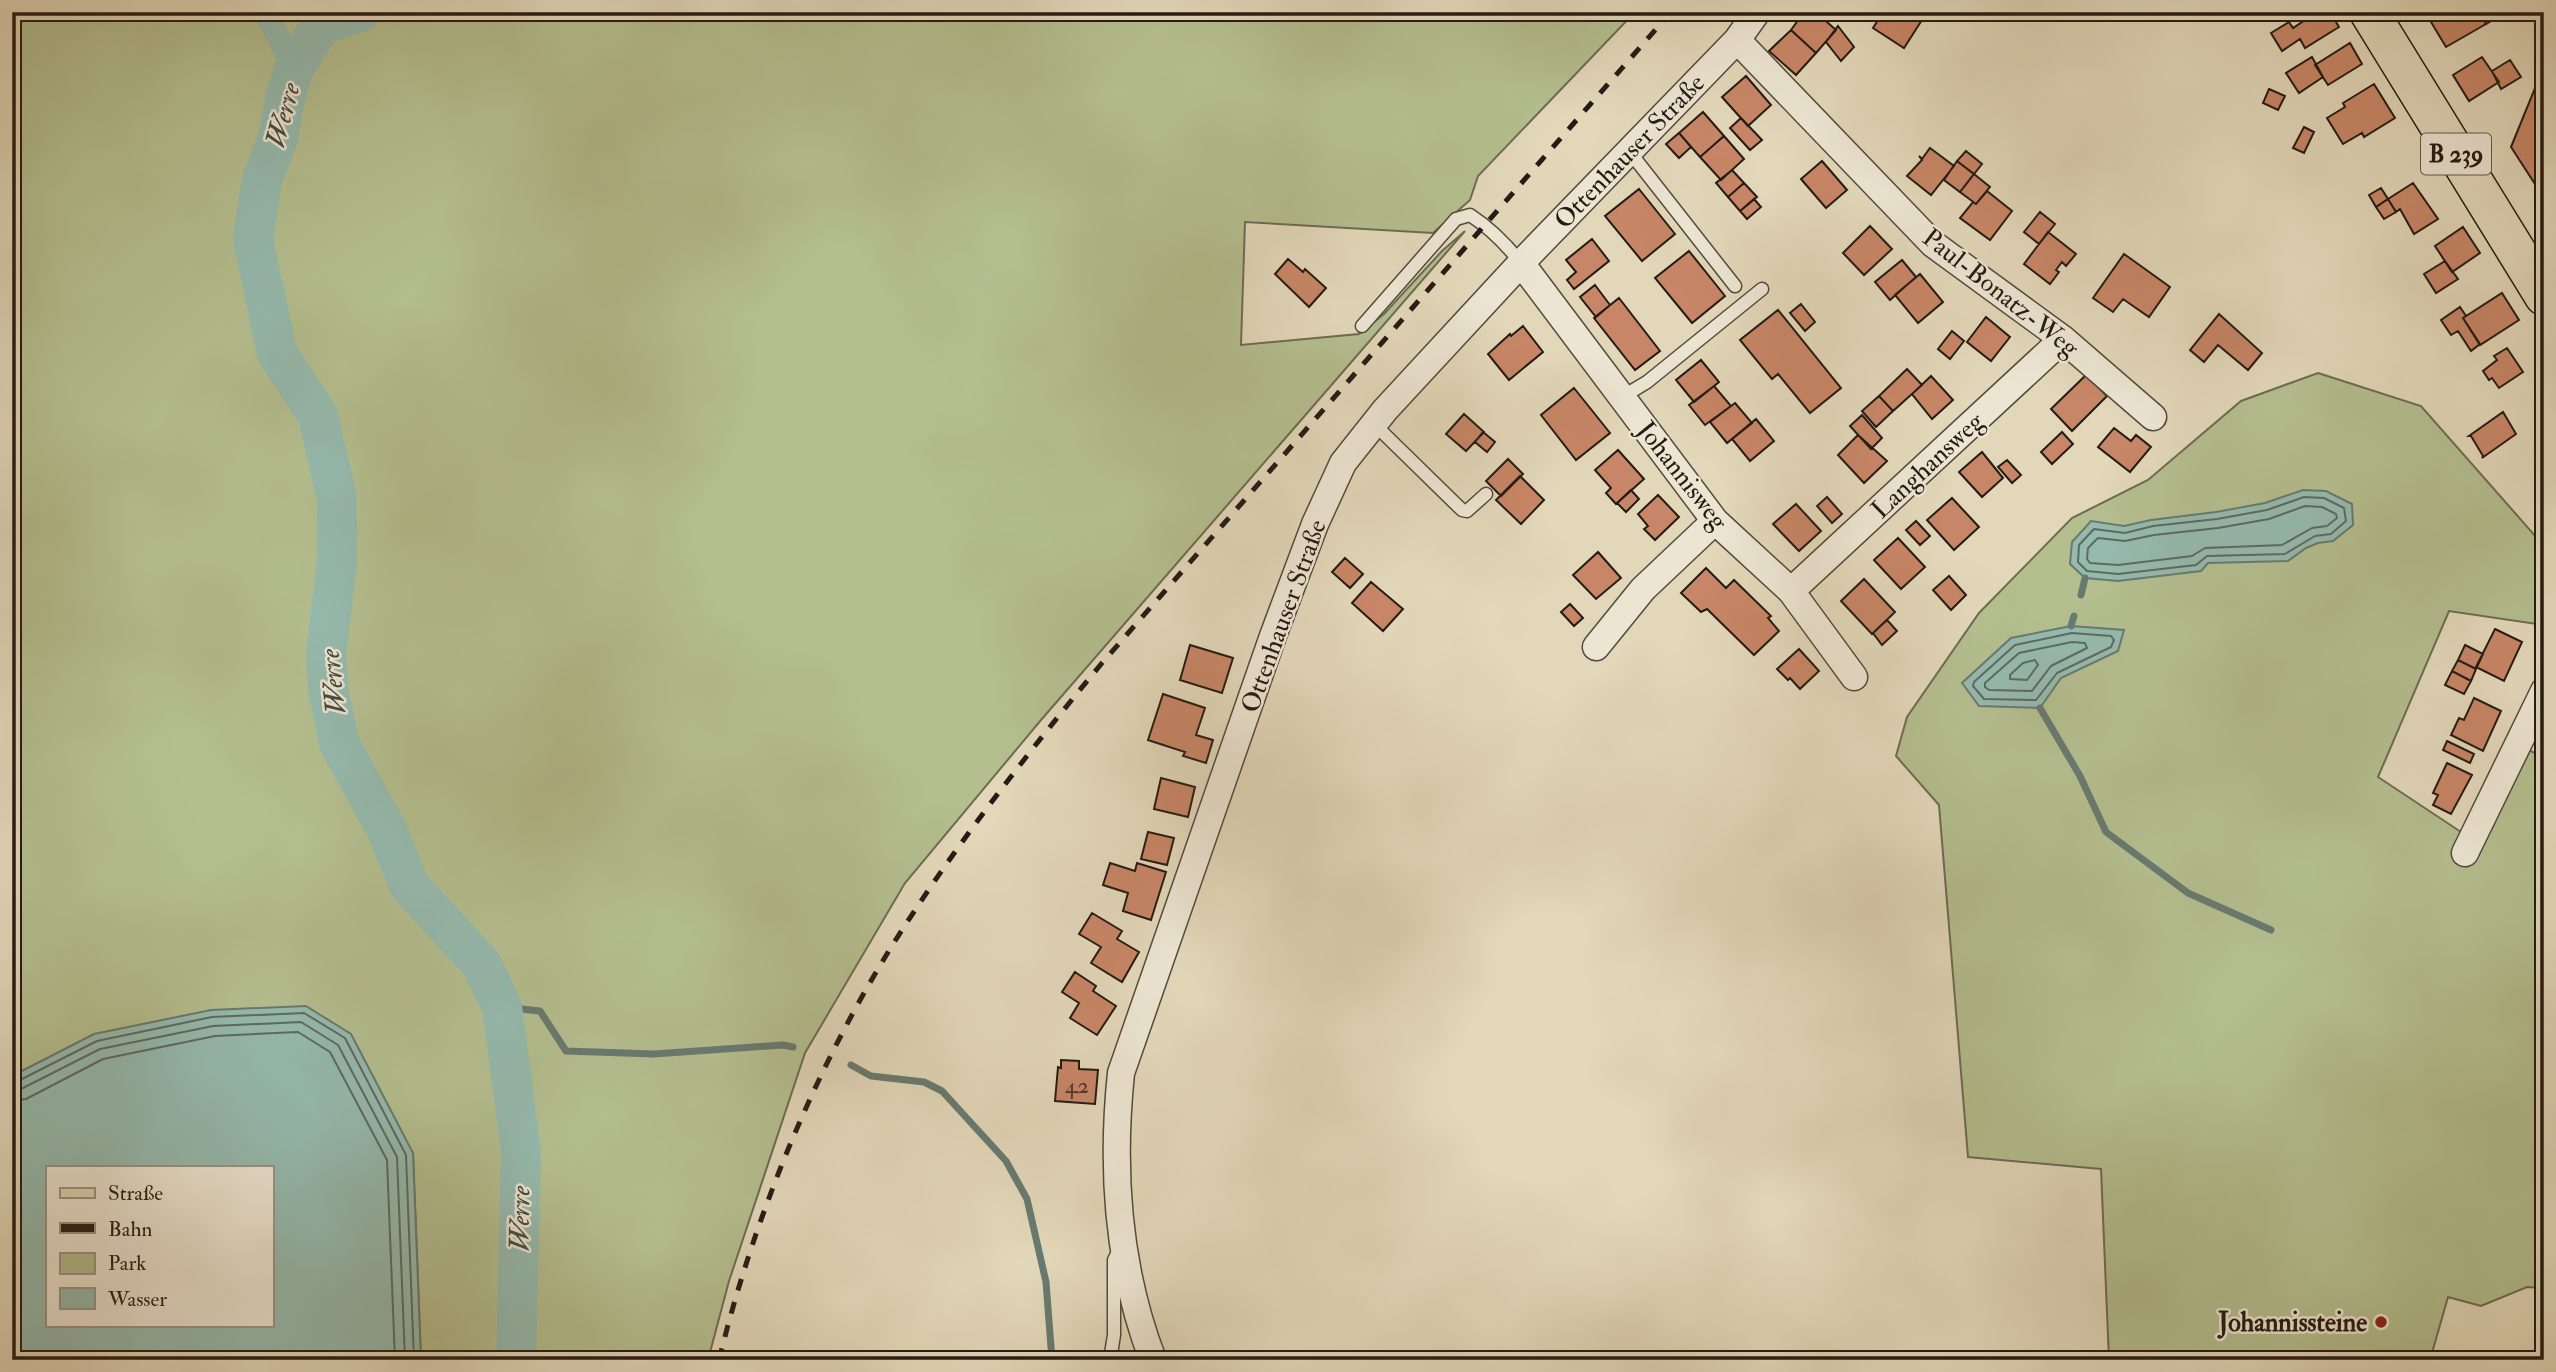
<svg xmlns="http://www.w3.org/2000/svg" width="2556" height="1372" viewBox="0 0 2556 1372" font-family="'IM FELL Double Pica',serif">
  <style>
    .green { fill: #b4be8f; stroke: #6c6c52; stroke-width: 2 }
    .water { fill: #95baae; stroke: #687a70; stroke-width: 2; fill-rule: evenodd }
    .lines { fill: none; stroke-linecap: round; stroke-linejoin: round }
    .shore { stroke: #5d6a61; stroke-width: 2 }
    .stream { stroke: #687a70; stroke-width: 7 }
    .canal { stroke: #95baae; stroke-width: 23 }
    .river { stroke: #95baae; stroke-width: 40 }
    .building { fill: #c78667; stroke: #251b14; stroke-width: 2 }
    .lane-casing { stroke: #544a3d; stroke-width: 15 }
    .street-casing { stroke: #544a3d; stroke-width: 29 }
    .primary-casing { stroke: #251b14; stroke-width: 41 }
    .lane { stroke: #ece5d2; stroke-width: 12 }
    .street { stroke: #ece5d2; stroke-width: 26 }
    .primary { stroke: #e2d7b9; stroke-width: 38 }
    .rail { stroke: #251b14; stroke-width: 5; stroke-dasharray: 12 12; stroke-linecap: butt }
    .poi-dot { fill: #8f2418; stroke: #ece5d2; stroke-width: 2.5 }
    .labels { text-anchor: middle; stroke-width: 5; stroke-linejoin: round; paint-order: stroke }
    .number-label { font-size: 23px; fill: #4e3629 }
    .shield { fill: #ece5d2; stroke: #61584d; stroke-width: 2 }
    .shield-label { font-size: 24px; font-weight: bold; fill: #251b14 }
    .street-label { font-size: 26px; fill: #251b14; stroke: #ece5d2 }
    .poi-label { font-size: 26px; font-weight: bold; fill: #251b14; stroke: #ece5d2; text-anchor: end }
    .water-label { font-size: 28px; font-style: italic; fill: #474b42; stroke: #ece5d2 }
  </style>
  <rect width="100%" height="100%" fill="#e2d7b9"/>
  <filter id="stains"><feTurbulence type="fractalNoise" baseFrequency=".00286" numOctaves="4"/><feColorMatrix values="0 0 0 0 .2 0 0 0 0 .09 0 0 0 0 .02 0 0 0 .5 -.17"/></filter>
  <radialGradient id="worn" r=".72"><stop offset=".6" stop-color="#630" stop-opacity="0"/><stop offset="1" stop-color="#630" stop-opacity=".3"/></radialGradient>
  <path class="green" d="M12 12H1635L1478 176 1470 200 1433 233 1245 222 1241 345 1359 334 1384 314 1442 251 1465 231 1041 720 905 883 805 1053 729 1281 708 1360H421L413 1153 95 1034 12 1076Z
    M2318 373 2421 406 2544 546V625L2449 611 2378 777 2464 834 2524 748 2544 757V1288L2527 1287 2481 1306 2448 1297 2430 1360H2109L2101 1169 1968 1157 1939 805 1896 756 1907 717 1979 613 2072 518 2148 480 2241 401Z"/>
  <path class="water" d="M2303 490 2326 491 2352 504 2353 525 2333 541 2318 543 2306 548 2288 561 2208 563 2201 571 2118 581 2085 578 2070 564 2072 542 2091 521 2124 526 2151 520 2216 512 2265 503Z
    M2071 626 2124 630 2118 651 2061 678 2040 708 1979 706 1962 683 2011 638Z
    M306 1006 351 1034 413 1153 421 1360H14L12 1358V1076L94 1034 211 1010ZM47 1167H271V1325H47Z"/>
  <g class="lines">
    <path class="shore" d="M2304 497 2324 498 2344 508 2346 521 2331 534 2315 536 2285 554 2207 556 2196 565 2118 574 2087 571 2078 562 2079 545 2094 529 2125 533 2153 526 2217 519 2267 510Z
      M2305 506 2322 507 2336 514 2337 518 2327 526 2312 528 2282 545 2205 548 2192 556 2118 565 2090 563 2087 559 2088 548 2098 538 2125 541 2154 535 2218 528 2269 519Z
      M2072 633 2111 636 2114 640 2111 647 2057 673 2036 700 1984 699 1973 686 1974 682 2015 645Z
      M2072 642 2085 643 2087 648 2051 666 2032 691 1989 690 1985 687V683L2019 653Z
      M2035 660 2038 665 2027 680 2010 679V675L2023 663Z
      M12 1082 18 1081 97 1041 212 1017 304 1013 345 1038 406 1155 414 1360
      M12 1091 21 1089 100 1049 213 1026 301 1022 338 1045 397 1157 405 1360
      M12 1101 26 1099 103 1059 215 1036 298 1032 330 1052 387 1160 395 1360"/>
    <path class="stream" d="M2081 595 2085 578
      M2071 626 2074 616
      M2040 708 2080 776 2106 832 2188 893 2271 930
      M502 1007 540 1011 566 1051 654 1054 783 1045 793 1047
      M851 1065 871 1076 924 1082 942 1091 1006 1161 1027 1199 1046 1282 1052 1360"/>
    <path class="canal" d="M265 12 294 68"/>
    <path class="river" d="M360 12 321 25 294 68 286 94 278 138 262 180 253 240 277 353 318 416 337 498V562L326 653 328 688 339 743 387 830 409 885 482 965 502 1007 521 1151 516 1360"/>
  </g>
  <path class="building" d="M1804 12H1816L1836 30 1816 53 1791 30Z
    M1883 12H1927L1904 48 1873 28Z
    M2317 12H2330L2339 27 2305 48 2300 39 2282 51 2271 33 2289 22 2293 28Z
    M2425 12H2479L2486 24 2446 47Z
    M2479 12H2505L2486 24Z
    M1838 26 1854 47 1841 61 1826 42Z
    M1791 30 1816 53 1796 75 1769 51Z
    M2350 43 2362 64 2328 85 2315 65Z
    M2312 57 2323 77 2299 93 2286 73Z
    M2482 57 2499 82 2469 101 2453 75Z
    M2510 60 2521 77 2501 89 2492 71Z
    M2544 66V198L2511 147Z
    M1746 76 1771 105 1748 126 1722 97Z
    M2374 84 2395 118 2364 137 2362 133 2343 144 2327 118 2345 107 2343 103Z
    M2269 89 2285 96 2278 110 2263 103Z
    M1703 112 1724 136 1700 157 1679 133Z
    M1741 118 1762 140 1750 150 1730 128Z
    M2304 127 2314 132 2304 153 2293 148Z
    M1679 133 1691 147 1679 158 1666 144Z
    M1724 136 1744 159 1721 180 1700 157Z
    M1930 148 1954 166 1931 195 1907 176 1922 160 1919 156 1922 159Z
    M1966 151 1982 164 1974 174 1957 161Z
    M1822 161 1847 190 1826 208 1801 179Z
    M1957 161 1974 174 1960 192 1944 180Z
    M1732 170 1744 183 1728 197 1716 183Z
    M1974 174 1990 187 1976 204 1960 192Z
    M1744 183 1757 197 1740 211 1728 197Z
    M2413 183 2438 219 2414 234 2400 209 2396 212 2388 199Z
    M2381 188 2388 199 2376 207 2369 195Z
    M1639 189 1675 234 1642 261 1605 216Z
    M1987 191 2012 211 1990 240 1960 218 1973 202 1976 204Z
    M1754 199 1761 207 1747 219 1740 211Z
    M2388 199 2396 212 2384 219 2376 207Z
    M2040 212 2055 224 2039 244 2024 232Z
    M1870 226 1892 249 1864 275 1843 253Z
    M2463 227 2480 253 2452 272 2435 246Z
    M2048 232 2076 254 2066 266 2062 262 2056 270 2059 272 2050 284 2024 264Z
    M1592 239 1609 261 1574 289 1567 280 1576 272 1566 260Z
    M1689 251 1725 296 1692 323 1655 278Z
    M2124 254 2170 287 2149 317 2123 299 2113 312 2093 298Z
    M1288 259 1303 272 1305 269 1326 288 1309 307 1275 274Z
    M1902 260 1916 277 1890 300 1875 282Z
    M2445 261 2458 279 2436 293 2424 274Z
    M1920 274 1943 302 1918 323 1895 295Z
    M1595 285 1610 305 1596 317 1580 297Z
    M2502 293 2519 320 2480 345 2463 318Z
    M1619 298 1660 351 1635 370 1594 318Z
    M1801 304 1815 322 1805 331 1790 313Z
    M2460 307 2466 316 2463 318 2480 344 2471 351 2458 331 2451 335 2441 320Z
    M1778 310 1841 388 1810 413 1778 374 1772 379 1740 340Z
    M2219 314 2262 353 2248 370 2218 345 2204 362 2190 350Z
    M1986 317 2010 337 1991 361 1967 342Z
    M1523 326 1543 352 1509 380 1488 354 1510 334 1511 336Z
    M1952 331 1964 341 1950 359 1938 349Z
    M2507 348 2523 372 2499 388 2492 378 2489 380 2483 371 2497 360 2494 356Z
    M1701 360 1719 382 1694 402 1676 380Z
    M1907 369 1922 385 1893 411 1879 396Z
    M2086 375 2107 396 2072 431 2051 409Z
    M1931 376 1953 400 1932 419 1912 394Z
    M1714 386 1731 406 1705 425 1689 405Z
    M1574 388 1610 433 1576 460 1541 415Z
    M1879 396 1893 411 1876 427 1862 411Z
    M1735 403 1752 423 1727 443 1710 422Z
    M2503 412 2516 434 2482 458 2483 456 2471 436H2469Z
    M1464 414 1484 432 1466 451 1446 434Z
    M1862 415 1882 438 1871 449 1850 426Z
    M1756 419 1774 441 1750 461 1732 439Z
    M2114 428 2131 441 2136 435 2151 447 2130 472 2098 447Z
    M1483 432 1495 442 1487 452 1475 442Z
    M2062 432 2073 444 2052 464 2041 452Z
    M1858 435 1887 461 1864 483 1838 455Z
    M1618 450 1644 479 1616 504 1606 493 1611 488 1595 470Z
    M1982 452 2003 478 1982 497 1959 472Z
    M1508 459 1523 474 1501 496 1486 481Z
    M2007 460 2021 475 2012 483 1998 467Z
    M1520 476 1544 500 1521 524 1496 500Z
    M1631 490 1639 499 1626 512 1617 503Z
    M1658 495 1679 517 1655 540 1644 529 1648 526 1638 514Z
    M1827 497 1842 514 1832 523 1817 506Z
    M1952 498 1979 527 1954 550 1927 520Z
    M1796 504 1821 531 1799 551 1773 524Z
    M1916 521 1930 536 1920 545 1906 530Z
    M1898 538 1925 567 1901 589 1874 560Z
    M1598 552 1621 578 1596 599 1573 575Z
    M1345 558 1363 574 1350 588 1332 572Z
    M1706 568 1726 588 1734 580 1771 616 1768 618 1779 631 1754 655 1707 609 1701 612 1681 593Z
    M1949 576 1966 595 1951 610 1933 590Z
    M1864 579 1895 612 1872 634 1841 601Z
    M1371 582 1403 609 1383 631 1352 603Z
    M1570 604 1583 618 1574 626 1561 612Z
    M1887 620 1897 631 1882 645 1873 633Z
    M2495 629 2522 642 2504 681 2476 667Z
    M1190 645 1233 658 1222 693 1180 680Z
    M2465 645 2483 654 2476 669 2458 660Z
    M1799 649 1819 671 1800 689 1790 678 1788 680 1777 669Z
    M2458 660 2476 669 2471 681 2452 671Z
    M2452 671 2471 681 2464 694 2445 685Z
    M1163 694 1205 708 1196 735 1213 740 1206 763 1183 756 1185 752 1148 740Z
    M2474 698 2501 711 2483 751 2451 735 2459 718 2464 720Z
    M2447 741 2474 754 2470 763 2443 750Z
    M2447 763 2472 775 2451 814 2433 805 2438 795 2433 793Z
    M1161 778 1195 787 1188 817 1154 809Z
    M1148 832 1174 838 1167 865 1141 859Z
    M1110 863 1135 871 1137 863 1166 872 1151 920 1123 911 1128 893 1103 885Z
    M1092 913 1122 931 1117 939 1139 952 1122 982 1091 963 1101 947 1079 934Z
    M1075 972 1096 986 1093 991 1116 1006 1097 1035 1070 1018 1079 1003 1062 992Z
    M1061 1060 1079 1061V1069L1098 1070 1095 1104 1055 1101 1058 1067 1061 1068Z"/>
  <g class="lines">
    <defs>
      <path id="lane" d="M1629 151 1735 286
        M1362 326 1456 219 1470 215C1490 228 1506 244 1521 263
        M1622 397 1647 382 1762 289
        M1374 424 1462 510 1467 511 1486 494
        M1110 1360 1114 1335V1260L1118 1252"/>
      <path id="street" d="M1737 40 1933 244 2063 339 2153 417
        M1521 263 1715 521 1791 591 1854 677
        M1791 591 2063 339
        M1596 647 1643 589 1715 521
        M2465 853 2544 691
        M1153 1360C1118 1269 1111 1169 1121 1073L1273 636 1315 524 1343 463 1385 410 1521 263 1737 40 1757 12"/>
      <path id="primary" d="M2369 12 2544 296"/>
    </defs>
    <use href="#lane" class="lane-casing"/>
    <use href="#street" class="street-casing"/>
    <use href="#primary" class="primary-casing"/>
    <use href="#lane" class="lane"/>
    <use href="#street" class="street"/>
    <use href="#primary" class="primary"/>
    <path class="rail" d="M719 1360C754 1217 813 1074 890 949 953 848 1026 755 1102 663L1671 12"/>
  </g>
  <circle class="poi-dot" cx="2381" cy="1322" r="7"/>
  <g class="labels">
    <g class="number-label">
      <text x="1077" y="1093">42</text>
    </g>
    <rect class="shield" x="2421" y="133.5" width="70" height="41" rx="5"/>
    <g class="shield-label">
      <text x="2456" y="162">B 239</text>
    </g>
    <g class="street-label">
      <text transform="translate(1629 151) rotate(-46)" y="9">Ottenhauser Straße</text>
      <text transform="translate(2001 292) rotate(38)" y="9">Paul-Bonatz-Weg</text>
      <text transform="translate(1927 465) rotate(-43)" y="9">Langhansweg</text>
      <text transform="translate(1683 475) rotate(52)" y="9">Johannisweg</text>
      <text transform="translate(1283 616) rotate(-70)" y="9">Ottenhauser Straße</text>
    </g>
    <g class="poi-label">
      <text x="2367" y="1331">Johannissteine</text>
    </g>
    <g class="water-label">
      <text transform="translate(282 115) rotate(-75)" y="10">Werre</text>
      <text transform="translate(332 682) rotate(-96)" y="10">Werre</text>
      <text transform="translate(519 1219) rotate(-89)" y="10">Werre</text>
    </g>
  </g>
  <rect width="2556" height="1372" fill="none" stroke="#e2d7b9" stroke-width="42"/>
  <rect x="14" y="14" width="2528" height="1344" fill="none" stroke="#251b14" stroke-width="3.5"/>
  <rect x="21" y="21" width="2514" height="1330" fill="none" stroke="#251b14" stroke-width="2"/>
  <rect x="46" y="1166" width="228" height="161" fill="#ece5d2" stroke="#9c9486" stroke-width="2"/>
  <rect x="60" y="1188" width="35" height="10" fill="#e2d7b9" stroke="#9c9486" stroke-width="2"/>
  <text x="108" y="1200" font-size="21" fill="#251b14">Straße</text>
  <rect x="60" y="1223" width="35" height="10" fill="#251b14" stroke="#9c9486" stroke-width="2"/>
  <text x="108" y="1236" font-size="21" fill="#251b14">Bahn</text>
  <rect x="60" y="1253" width="35" height="21" fill="#b4be8f" stroke="#9c9486" stroke-width="2"/>
  <text x="108" y="1270" font-size="21" fill="#251b14">Park</text>
  <rect x="60" y="1288" width="35" height="21" fill="#95baae" stroke="#9c9486" stroke-width="2"/>
  <text x="108" y="1306" font-size="21" fill="#251b14">Wasser</text>
  <rect width="100%" height="100%" filter="url(#stains)"/>
  <rect width="100%" height="100%" fill="url(#worn)"/>
</svg>
